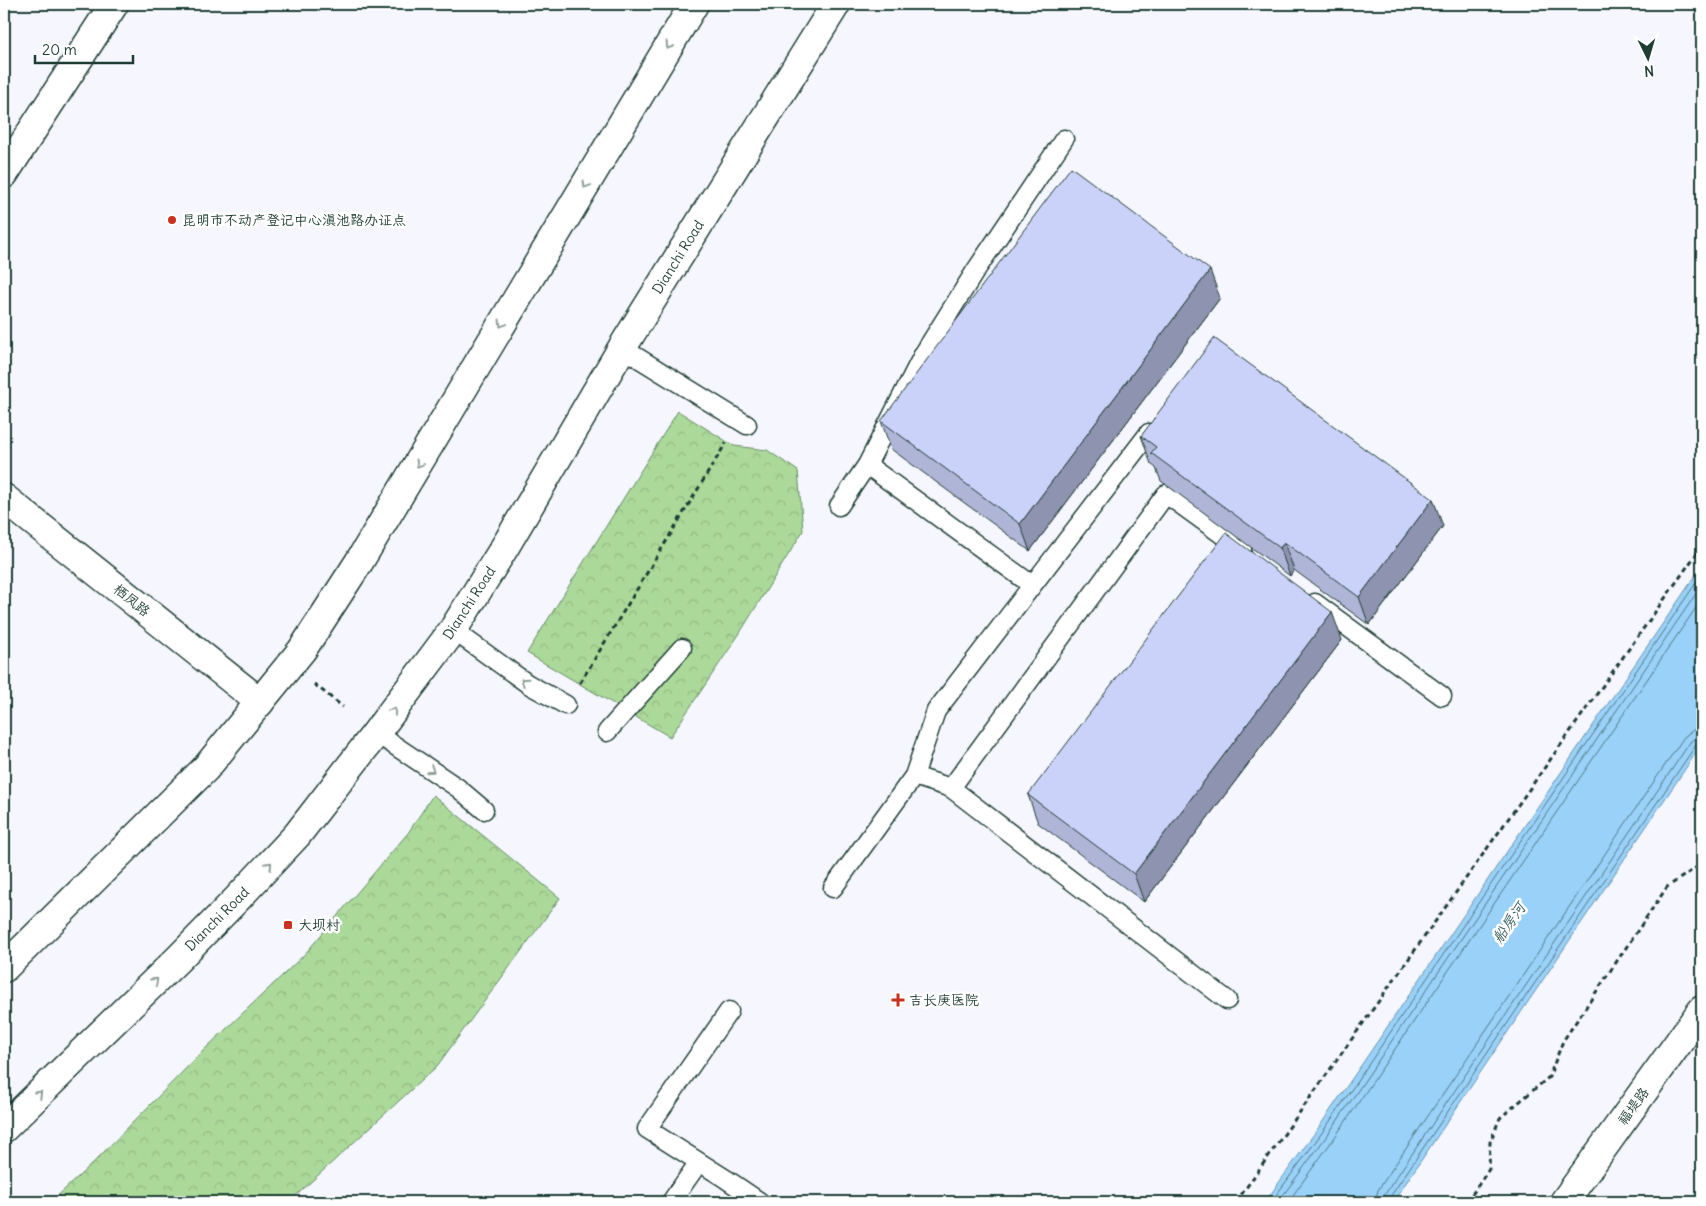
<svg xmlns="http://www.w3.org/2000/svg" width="1706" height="1206" viewBox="0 0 1706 1206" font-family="Delius,'LXGW WenKai TC',sans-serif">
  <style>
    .forest { fill: url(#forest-crowns); stroke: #658b66 }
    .water { fill: #9ad1f9; stroke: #6996aa }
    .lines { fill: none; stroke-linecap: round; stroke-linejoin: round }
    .shore { stroke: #507883; stroke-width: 1 }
    .lane-casing { stroke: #1f3d34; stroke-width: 21 }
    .street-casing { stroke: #1f3d34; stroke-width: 31 }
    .primary-casing { stroke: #1f3d34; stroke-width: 31 }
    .path { stroke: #1f3d34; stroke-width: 3; stroke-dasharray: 5 4; stroke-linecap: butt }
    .lane { stroke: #fff; stroke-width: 18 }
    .street { stroke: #fff; stroke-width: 28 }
    .primary { stroke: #fff; stroke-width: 28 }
    .wall { fill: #afb5d7; stroke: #1f3d34 }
    .shaded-wall { fill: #8e93af; stroke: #1f3d34 }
    .building { fill: #cbd2fa; stroke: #1f3d34 }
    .oneway { stroke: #8f9e9a }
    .poi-dot { fill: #c8321e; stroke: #fff; stroke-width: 2 }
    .labels { text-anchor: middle; stroke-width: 5; stroke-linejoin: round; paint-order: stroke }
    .poi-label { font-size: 14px; fill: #1f3d34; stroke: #fff; text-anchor: start }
    .street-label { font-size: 14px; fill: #1f3d34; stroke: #fff }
    .water-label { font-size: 15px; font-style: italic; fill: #3e6265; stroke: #fff }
  </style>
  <defs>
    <pattern id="forest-crowns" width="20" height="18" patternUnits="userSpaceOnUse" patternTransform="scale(1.25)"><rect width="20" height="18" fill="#abd999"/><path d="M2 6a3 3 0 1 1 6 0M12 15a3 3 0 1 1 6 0" fill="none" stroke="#93bb84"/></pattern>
  </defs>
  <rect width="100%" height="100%" fill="#f5f6fe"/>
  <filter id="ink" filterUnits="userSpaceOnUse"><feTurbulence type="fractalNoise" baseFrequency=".02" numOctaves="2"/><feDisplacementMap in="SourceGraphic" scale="10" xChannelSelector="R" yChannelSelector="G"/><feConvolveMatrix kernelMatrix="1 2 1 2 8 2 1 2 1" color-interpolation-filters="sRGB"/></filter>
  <g filter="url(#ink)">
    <path class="forest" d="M678 411 734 446 767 450 798 471 803 531 738 636 670 737 527 653Z
      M433 795 560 898 437 1066 289 1202H51L93 1163 204 1050 304 955 408 833Z"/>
    <path class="water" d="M1702 566V744L1393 1202H1265L1319 1127Z"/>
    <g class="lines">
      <path class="shore" d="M1271 1202 1324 1130 1702 574
        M1278 1202 1329 1133 1702 585
        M1288 1202 1335 1137 1702 599
        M1375 1202 1378 1190 1684 737 1693 730 1702 728
        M1382 1202 1385 1194 1691 741 1696 737 1702 736
        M1389 1202 1390 1197 1696 745 1702 742"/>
      <defs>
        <path id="lane" d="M622 348 747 425
          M867 465 1032 585
          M839 506 867 465 924 353 976 270 1064 139
          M1315 603 1442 696
          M453 630 528 684 566 705
          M607 732 682 648
          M376 733 458 788 484 810
          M914 776 951 788 1227 1000
          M951 788 1166 494 1242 549
          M833 888 914 776 936 711 1149 433
          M729 1011 647 1129 726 1179 760 1202
          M671 1202 699 1162"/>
        <path id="street" d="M4 174 114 4
          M4 498 260 702
          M1564 1202 1702 1010"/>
        <path id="primary" d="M4 968 206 768 302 650 359 562 694 4
          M4 1128 178 959 237 899 297 835 376 733 453 630 506 545 622 348 836 4"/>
      </defs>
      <use href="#lane" class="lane-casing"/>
      <use href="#street" class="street-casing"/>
      <use href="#primary" class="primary-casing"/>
      <path class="path" d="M580 683 726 443
        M314 684 343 707
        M1236 1202 1702 546
        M1467 1202 1489 1169 1490 1142 1500 1118 1549 1077 1563 1041 1667 887 1697 867 1702 858"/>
      <use href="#lane" class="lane"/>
      <use href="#street" class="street"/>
      <use href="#primary" class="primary"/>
    </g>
    <path class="wall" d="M1220 298 1030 551 891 449 881 421Z
      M1141 436 1443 526 1369 625 1294 570 1290 576 1161 481 1156 468 1151 464Z
      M1342 640 1144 902 1038 823 1028 795Z"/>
    <path class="shaded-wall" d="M1210 270 1220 298 1030 551 1020 524Z
      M1433 499 1443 526 1369 625 1359 597Z
      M1284 542 1294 570 1290 576 1280 548Z
      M1332 612 1342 640 1144 902 1134 874Z"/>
    <path class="building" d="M1071 167 1210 270 1020 524 881 421Z
      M1214 338 1433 499 1359 597 1284 542 1280 548 1151 453 1156 447 1141 436Z
      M1226 533 1332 612 1134 874 1028 795Z"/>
    <defs><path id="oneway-chevron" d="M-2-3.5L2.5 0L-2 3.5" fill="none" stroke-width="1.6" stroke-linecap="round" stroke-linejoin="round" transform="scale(1.25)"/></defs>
    <g class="oneway">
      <use href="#oneway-chevron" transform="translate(669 46) rotate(121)"/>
      <use href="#oneway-chevron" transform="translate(586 185) rotate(121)"/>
      <use href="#oneway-chevron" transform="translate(502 324) rotate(121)"/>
      <use href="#oneway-chevron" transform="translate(419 464) rotate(121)"/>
      <use href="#oneway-chevron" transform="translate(524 681) rotate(-146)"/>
      <use href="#oneway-chevron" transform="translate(393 711) rotate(-53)"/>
      <use href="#oneway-chevron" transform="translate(431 770) rotate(34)"/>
      <use href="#oneway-chevron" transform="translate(269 865) rotate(-47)"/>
      <use href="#oneway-chevron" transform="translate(155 981) rotate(-44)"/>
      <use href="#oneway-chevron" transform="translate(39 1094) rotate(-44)"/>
    </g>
  </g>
  <g class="poi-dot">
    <circle cx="172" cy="220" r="5"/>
    <rect x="283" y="920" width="10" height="10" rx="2.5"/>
    <path d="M895.5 992.5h5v5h5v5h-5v5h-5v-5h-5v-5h5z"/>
  </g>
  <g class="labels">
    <g class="poi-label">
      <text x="182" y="225">昆明市不动产登记中心滇池路办证点</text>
      <text x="298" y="930">大坝村</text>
      <text x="909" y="1005">吉长庚医院</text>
    </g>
    <g class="street-label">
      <text transform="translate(678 257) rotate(-58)" y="5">Dianchi Road</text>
      <text transform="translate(132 600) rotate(39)" y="5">栖凤路</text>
      <text transform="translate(469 603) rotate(-57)" y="5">Dianchi Road</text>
      <text transform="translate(217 919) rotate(-45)" y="5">Dianchi Road</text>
      <text transform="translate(1633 1106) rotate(-54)" y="5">福堤路</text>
    </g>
    <g class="water-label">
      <text transform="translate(1509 923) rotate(-55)" y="5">船房河</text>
    </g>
  </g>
  <rect width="1706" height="1206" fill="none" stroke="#fff" stroke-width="20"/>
  <rect x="10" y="10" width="1686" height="1186" fill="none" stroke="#1f3d34" stroke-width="2" filter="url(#ink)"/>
  <g transform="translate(1648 58) rotate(175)" stroke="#ffffff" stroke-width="4" paint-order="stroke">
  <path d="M0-4L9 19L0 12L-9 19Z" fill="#1f3d34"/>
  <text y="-8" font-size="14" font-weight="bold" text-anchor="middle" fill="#1f3d34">N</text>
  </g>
  <path d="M35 55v8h98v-8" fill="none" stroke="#1f3d34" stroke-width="2.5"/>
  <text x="42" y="55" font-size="15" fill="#1f3d34" stroke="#ffffff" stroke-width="4" paint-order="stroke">20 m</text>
</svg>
